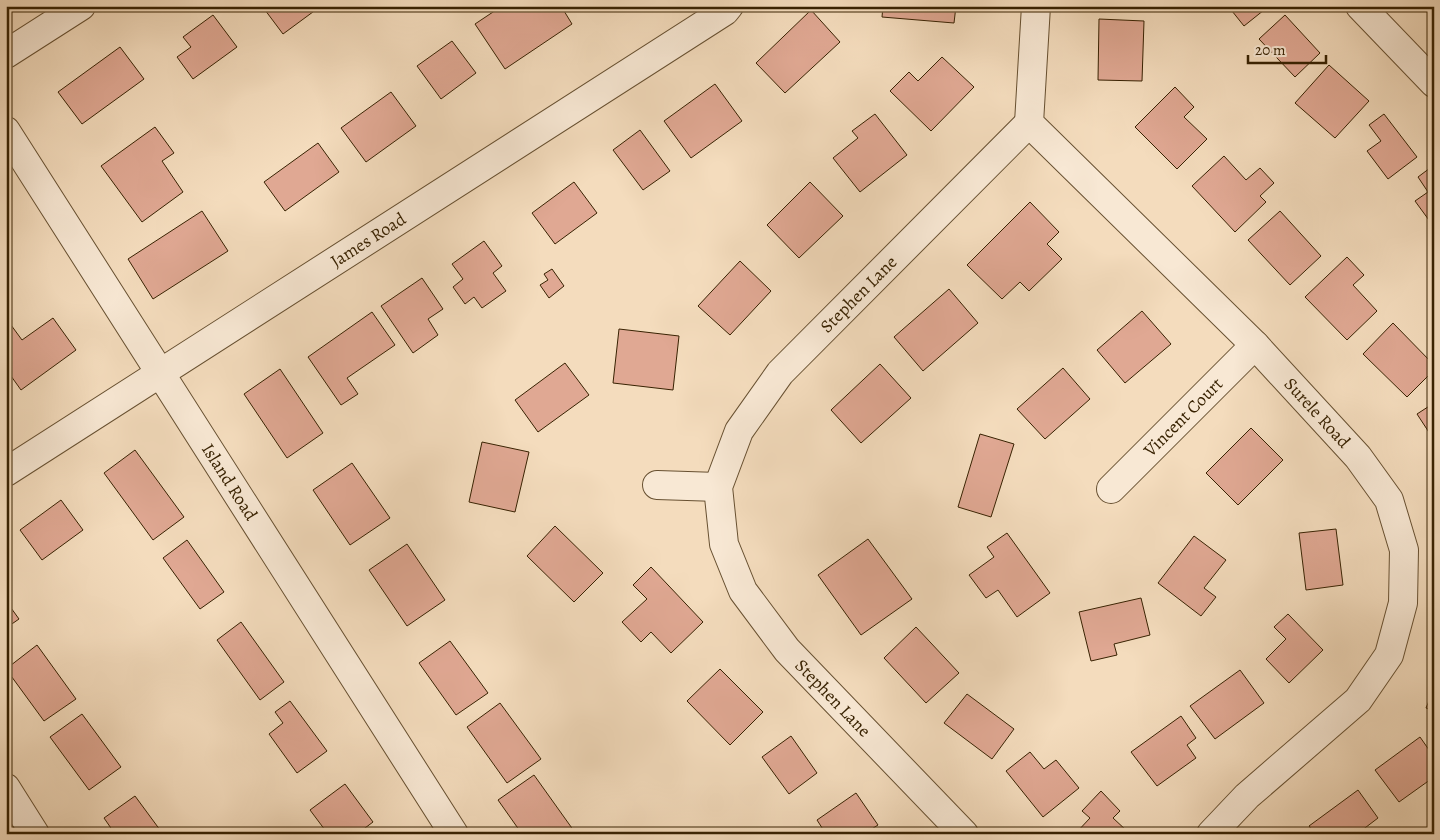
<svg xmlns="http://www.w3.org/2000/svg" width="1440" height="840" viewBox="0 0 1440 840" font-family="Alegreya,serif">
  <style>
    .building { fill: #e0a893; stroke: #382202 }
    .lines { fill: none; stroke-linecap: round; stroke-linejoin: round }
    .minor-casing { stroke: #675031; stroke-width: 30 }
    .minor { stroke: #f8e8d4; stroke-width: 28 }
    .labels { text-anchor: middle; stroke-width: 4; stroke-linejoin: round; paint-order: stroke }
    .street-label { font-size: 18px; fill: #382202; stroke: #f8e8d4 }
  </style>
  <rect width="100%" height="100%" fill="#f4dcbd"/>
  <filter id="stains"><feTurbulence type="fractalNoise" baseFrequency=".004" numOctaves="4"/><feColorMatrix values="0 0 0 0 .2 0 0 0 0 .09 0 0 0 0 .02 0 0 0 .5 -.17"/></filter>
  <radialGradient id="worn" r=".72"><stop offset=".6" stop-color="#630" stop-opacity="0"/><stop offset="1" stop-color="#630" stop-opacity=".3"/></radialGradient>
  <path class="building" d="M262 6H321L283 34Z
    M502 6H561L572 24 505 69 475 24Z
    M883 6H956L954 23 882 17Z
    M1228 6H1269L1244 26Z
    M811 10 840 42 785 93 756 63Z
    M213 15 237 47 193 79 177 57 191 47 183 37Z
    M1285 15 1320 53 1295 77 1259 39Z
    M1099 19 1144 21 1142 81 1098 80Z
    M452 41 476 73 441 99 417 66Z
    M120 47 144 79 82 124 58 92Z
    M942 57 974 87 931 131 890 91 909 72 918 81Z
    M1329 65 1369 101 1335 138 1295 103Z
    M715 84 742 121 691 158 664 121Z
    M1175 87 1194 107 1184 117 1207 139 1177 169 1135 127Z
    M391 92 416 126 366 162 341 128Z
    M875 114 907 155 860 192 833 158 858 138 852 131Z
    M1384 114 1417 157 1388 179 1367 151 1381 141 1369 125Z
    M155 127 174 153 162 161 183 192 142 222 101 166Z
    M640 130 670 171 643 190 613 150Z
    M318 143 339 172 285 211 264 182Z
    M1224 156 1246 180 1260 168 1274 183 1260 196 1266 202 1235 232 1192 186Z
    M1434 165V227L1415 201 1428 192 1418 177Z
    M574 182 597 213 555 244 532 213Z
    M810 182 843 216 799 258 767 225Z
    M1030 202 1059 232 1047 244 1062 259 1029 291 1020 282 1002 299 967 265Z
    M202 211 228 251 153 299 128 259Z
    M1280 211 1321 256 1290 285 1248 240Z
    M484 241 502 266 493 273 506 291 482 308 474 297 465 304 453 287 463 279 452 264Z
    M1347 257 1364 275 1353 285 1377 311 1347 340 1305 297Z
    M740 261 771 291 730 335 698 306Z
    M552 269 564 286 549 298 540 285 548 280 544 274Z
    M422 278 443 309 428 319 438 335 413 353 381 306Z
    M949 289 978 323 923 371 894 337Z
    M1142 311 1171 344 1125 383 1097 350Z
    M372 312 395 345 347 378 358 394 341 405 308 357Z
    M53 318 76 350 21 390 6 369V328L11 325 22 340Z
    M1393 323 1434 365V370L1407 397 1363 354Z
    M619 329 679 336 673 390 613 383Z
    M565 363 589 395 538 432 515 400Z
    M880 364 911 398 861 443 831 410Z
    M1063 368 1090 399 1045 439 1017 409Z
    M280 369 323 433 287 458 244 394Z
    M1434 403V440L1417 414Z
    M1251 428 1283 460 1238 505 1206 473Z
    M980 434 1014 444 991 517 958 507Z
    M482 442 529 452 515 512 469 502Z
    M135 450 184 517 153 540 104 473Z
    M352 463 390 518 350 545 313 490Z
    M61 500 83 530 42 560 20 530Z
    M555 526 603 573 574 602 527 556Z
    M1336 529 1343 585 1306 590 1299 533Z
    M1007 533 1050 593 1017 617 998 590 986 598 969 575 994 557 987 547Z
    M1194 536 1226 560 1204 588 1216 597 1201 616 1158 583Z
    M868 539 912 599 861 635 818 575Z
    M187 540 224 592 200 609 163 558Z
    M407 544 445 600 407 626 369 570Z
    M651 567 703 622 671 653 651 632 641 642 622 622 647 599 633 585Z
    M1141 598 1150 635 1114 644 1117 655 1091 661 1079 612Z
    M6 601 19 619 6 628Z
    M1288 614 1323 650 1289 683 1266 659 1286 639 1274 627Z
    M241 622 284 682 260 700 217 640Z
    M916 627 959 673 926 703 884 658Z
    M450 641 488 693 456 715 419 663Z
    M37 645 76 699 44 721 6 669Z
    M720 669 763 712 730 745 687 701Z
    M1240 670 1264 703 1215 739 1190 706Z
    M1434 689V711L1426 708Z
    M967 694 1014 729 992 759 944 723Z
    M290 701 327 751 297 773 269 734 283 723 275 712Z
    M500 703 541 759 507 783 467 727Z
    M82 714 121 767 89 790 50 737Z
    M1181 716 1196 738 1187 745 1196 758 1157 786 1131 752Z
    M791 736 817 773 789 794 762 757Z
    M1420 737 1434 757V777L1399 802 1375 770Z
    M1030 752 1044 769 1056 760 1079 788 1043 817 1006 771Z
    M534 775 574 831 571 834H522L498 800Z
    M345 784 373 822 357 834H320L325 830 310 810Z
    M1358 790 1378 818 1357 834H1315L1309 826Z
    M1101 791 1120 811 1113 818 1127 831 1124 834H1075L1090 818 1082 811Z
    M856 793 878 825 864 834H826L817 820Z
    M135 796 163 834H115L104 818Z"/>
  <g class="lines">
    <defs>
      <g id="minor">
        <path id="s1" d="M1036 6 1029 123 1255 345 1358 457 1389 500 1404 550 1403 603 1389 655 1358 700 1247 796 1211 834"/>
        <path d="M1360 6 1434 83"/>
        <path d="M6 54 81 6"/>
        <path id="s2" d="M6 131 454 834"/>
        <path id="s3" d="M6 472 725 11 729 6"/>
        <path d="M657 485 718 487"/>
        <path id="s4" d="M1111 489 1255 345"/>
        <path d="M6 788 35 834"/>
        <path id="s5" d="M964 834 787 650 743 591 724 544 718 487 739 431 780 373 1029 123"/>
      </g>
    </defs>
    <use href="#minor" class="minor-casing"/>
    <use href="#minor" class="minor"/>
  </g>
  <g class="labels">
    <g class="street-label">
      <text dy="6" stroke="none"><textPath href="#s3" startOffset="430">James Road</textPath></text>
      <text dy="6" stroke="none"><textPath href="#s5" startOffset="679">Stephen Lane</textPath></text>
      <text dy="6" stroke="none"><textPath href="#s1" startOffset="526">Surele Road</textPath></text>
      <text dy="6" stroke="none"><textPath href="#s4" startOffset="102">Vincent Court</textPath></text>
      <text dy="6" stroke="none"><textPath href="#s2" startOffset="416">Island Road</textPath></text>
      <text transform="translate(833 698) rotate(46)" y="6">Stephen Lane</text>
    </g>
  </g>
  <rect width="1440" height="840" fill="none" stroke="#f4dcbd" stroke-width="25"/>
  <rect x="8" y="8" width="1425" height="825" fill="none" stroke="#382202" stroke-width="2.5"/>
  <rect x="12" y="12" width="1415" height="815" fill="none" stroke="#382202"/>
  <path d="M1248 55v8h78v-8" fill="none" stroke="#382202" stroke-width="2.5"/>
  <text x="1255" y="55" font-size="15" fill="#382202" stroke="#f8e8d4" stroke-width="4" paint-order="stroke">20 m</text>
  <rect width="100%" height="100%" filter="url(#stains)"/>
  <rect width="100%" height="100%" fill="url(#worn)"/>
</svg>
